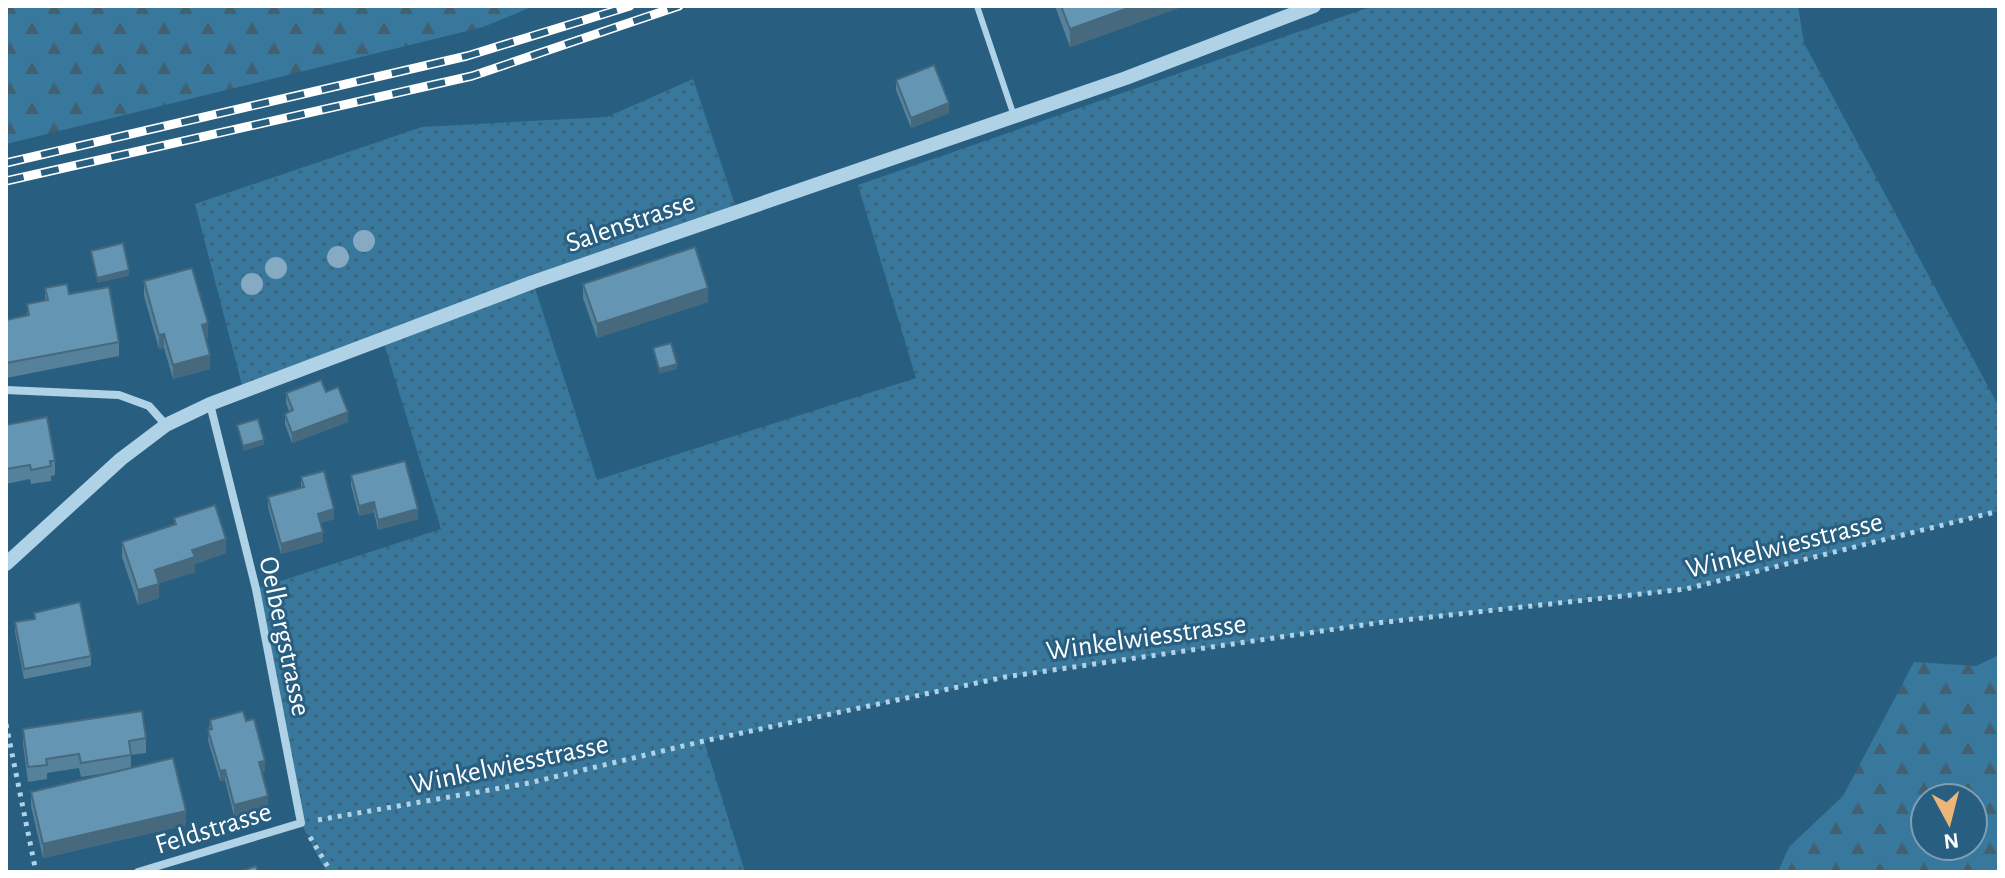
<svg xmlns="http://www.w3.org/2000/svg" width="2005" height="878" viewBox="0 0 2005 878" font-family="'Alegreya Sans',sans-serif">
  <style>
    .grass { fill: url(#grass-dots) }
    .forest { fill: url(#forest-firs); fill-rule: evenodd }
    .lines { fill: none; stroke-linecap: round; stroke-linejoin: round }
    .path { stroke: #b0d2e6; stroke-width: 5; stroke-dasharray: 4 6; stroke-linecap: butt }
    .service { stroke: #b0d2e6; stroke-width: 6 }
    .minor { stroke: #b0d2e6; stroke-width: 8 }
    .tertiary { stroke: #b0d2e6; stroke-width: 14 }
    .rail-casing { stroke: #fff; stroke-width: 9 }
    .rail { stroke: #285f81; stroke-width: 6; stroke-dasharray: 18; stroke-linecap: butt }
    .tree { fill: #86aac1 }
    .wall { fill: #56819a }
    .shaded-wall { fill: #46697d }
    .building { fill: #6496b3; stroke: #46697d; stroke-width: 2 }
    .labels { text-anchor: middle; stroke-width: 6; stroke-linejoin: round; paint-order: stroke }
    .street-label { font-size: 28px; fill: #fff; stroke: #285f81 }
  </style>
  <defs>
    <pattern id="grass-dots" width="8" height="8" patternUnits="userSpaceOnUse" patternTransform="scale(2)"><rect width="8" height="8" fill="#38789d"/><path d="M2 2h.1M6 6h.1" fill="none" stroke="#436070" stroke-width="1.8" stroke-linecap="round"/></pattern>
    <pattern id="forest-firs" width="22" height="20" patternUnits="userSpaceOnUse" patternTransform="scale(2)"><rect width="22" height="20" fill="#38789d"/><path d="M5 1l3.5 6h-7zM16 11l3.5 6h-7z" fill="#436070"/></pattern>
  </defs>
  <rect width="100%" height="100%" fill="#285f81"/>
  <path class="grass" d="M1373 6H1798L1804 43 1999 407V511L1686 589 1377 623 1005 677 704 741 745 872H326L301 823 256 589 441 529 383 340 242 385 195 204 422 127 607 117 693 79 737 211 533 282 597 480 916 378 858 185Z"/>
  <path class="forest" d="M6 6H534L483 27 6 144Z
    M1999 655V872H1778L1789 847 1843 796 1914 662 1976 666ZM1925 798H1973V846H1925Z"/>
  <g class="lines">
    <path class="path" d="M6 724 36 872
      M318 820 529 783 704 741 1005 677 1377 623 1686 589 1999 511
      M310 837 331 872"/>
    <path class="service" d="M977 6 1014 116"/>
    <path class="minor" d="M6 390 119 395 149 406 166 425
      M138 872 301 823 256 589 210 404"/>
    <path class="tertiary" d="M6 564 121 459 166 425 210 404 533 282 1126 78 1314 6"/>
    <defs>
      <path id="rail" d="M6 163 467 56 630 6
        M6 181 472 76 679 6"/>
    </defs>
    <use href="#rail" class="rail-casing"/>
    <use href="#rail" class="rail"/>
  </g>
  <g class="tree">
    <circle cx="364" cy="241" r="11"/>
    <circle cx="338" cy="257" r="11"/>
    <circle cx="276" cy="268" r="11"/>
    <circle cx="252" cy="284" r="11"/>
  </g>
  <path class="wall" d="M1055 6H1184L1070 47Z
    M896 80 949 113 911 128 896 90Z
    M144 281 208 338H205L210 369 173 379 164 348 159 349 144 296Z
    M583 284 708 302 597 338 583 298Z
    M45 288 69 294 119 342V356L6 378V320L27 316V304L45 301Z
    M286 393 348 422 292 443 285 424V414L289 411 286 403Z
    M6 425 55 461V475L51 476V481L31 484 30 479 6 484Z
    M351 475 418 519 378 530 374 512 359 516 351 485Z
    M301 477 334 519 320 523 323 542 281 554 268 507V497L301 488Z
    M174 518 226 553 195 564V572L159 583V598L138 605 122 557V542L174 525Z
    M34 613 91 656V666L24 679 15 632V622L34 619Z
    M210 720 246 721 265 771 261 772 268 806 234 816 225 780 220 781 208 740Z
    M23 729 146 738V753L131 755V768L186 825 43 858 31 806V792L107 773 81 777 79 768 47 773V779L28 782 23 744Z"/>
  <path class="shaded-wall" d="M1134 6H1184L1070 47V29Z
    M949 103V113L911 128V118Z
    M129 270V276L97 283V278Z
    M708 288V302L597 338V324Z
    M208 323V338L202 339V325Z
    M164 334V348L159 349V335Z
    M210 355V369L173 379V365Z
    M677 364V369L659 374V369Z
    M348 412V422L292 443V433Z
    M264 440V445L243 451V446Z
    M374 502V512L359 516V506Z
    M334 509V519L318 524V514Z
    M418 509V519L378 530V520Z
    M323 532V542L281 554V544Z
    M226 539V553L195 564V572L155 585V570L192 550Z
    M159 584V598L138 605V590Z
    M265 761V771L259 772V762Z
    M225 770V780L220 781V771Z
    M268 796V806L234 816V805Z
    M186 811V825L43 858V844Z"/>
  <path class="building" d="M1061 6H1134L1070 29Z
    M934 65 949 103 911 118 896 80Z
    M123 243 129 270 97 278 91 251Z
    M695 247 708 288 597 324 583 284Z
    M192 268 208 323 202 325 210 355 173 365 164 334 159 335 144 281Z
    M67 284 69 294 109 287 119 342 6 363V320L29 315 27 304 48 300 45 288Z
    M671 343 677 364 659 369 653 348Z
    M321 380 326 392 338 387 348 412 292 433 285 414 293 410 286 393Z
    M47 417 55 461H50L51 466 31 470 30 465 6 469V425Z
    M258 419 264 440 243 446 237 425Z
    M405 461 418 509 378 520 374 502 359 506 351 475Z
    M324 471 334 509 318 514 323 532 281 544 268 497 304 487 301 477Z
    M215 505 226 539 192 550 195 557 155 570 159 584 138 590 122 542 176 524 174 518Z
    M80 602 91 656 24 669 15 622 35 619 34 613Z
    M142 711 146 738 129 741 131 755 81 763 79 754 46 759 47 765 28 767 23 729Z
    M243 711 246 721 254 719 265 761 259 762 268 796 234 805 225 770 220 771 208 730 212 729 210 720Z
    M173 758 186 811 43 844 31 792Z
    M256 866 258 872H239Z"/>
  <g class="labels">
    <g class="street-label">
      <text transform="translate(630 221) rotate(-19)" y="10">Salenstrasse</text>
      <text transform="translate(1784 544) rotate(-14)" y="10">Winkelwiesstrasse</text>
      <text transform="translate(286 636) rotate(78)" y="10">Oelbergstrasse</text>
      <text transform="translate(1146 636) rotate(-8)" y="10">Winkelwiesstrasse</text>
      <text transform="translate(509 763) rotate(-12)" y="10">Winkelwiesstrasse</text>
      <text transform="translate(213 827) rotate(-17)" y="10">Feldstrasse</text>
    </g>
  </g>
  <rect width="2005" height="878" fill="none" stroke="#ffffff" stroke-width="16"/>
  <g transform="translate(1949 822) rotate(173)"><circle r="38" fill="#285f81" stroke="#7e9fb3" stroke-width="2"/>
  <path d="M0-6L14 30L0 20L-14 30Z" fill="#eeb676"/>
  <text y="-12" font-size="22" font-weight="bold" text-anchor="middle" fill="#ffffff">N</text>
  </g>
</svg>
